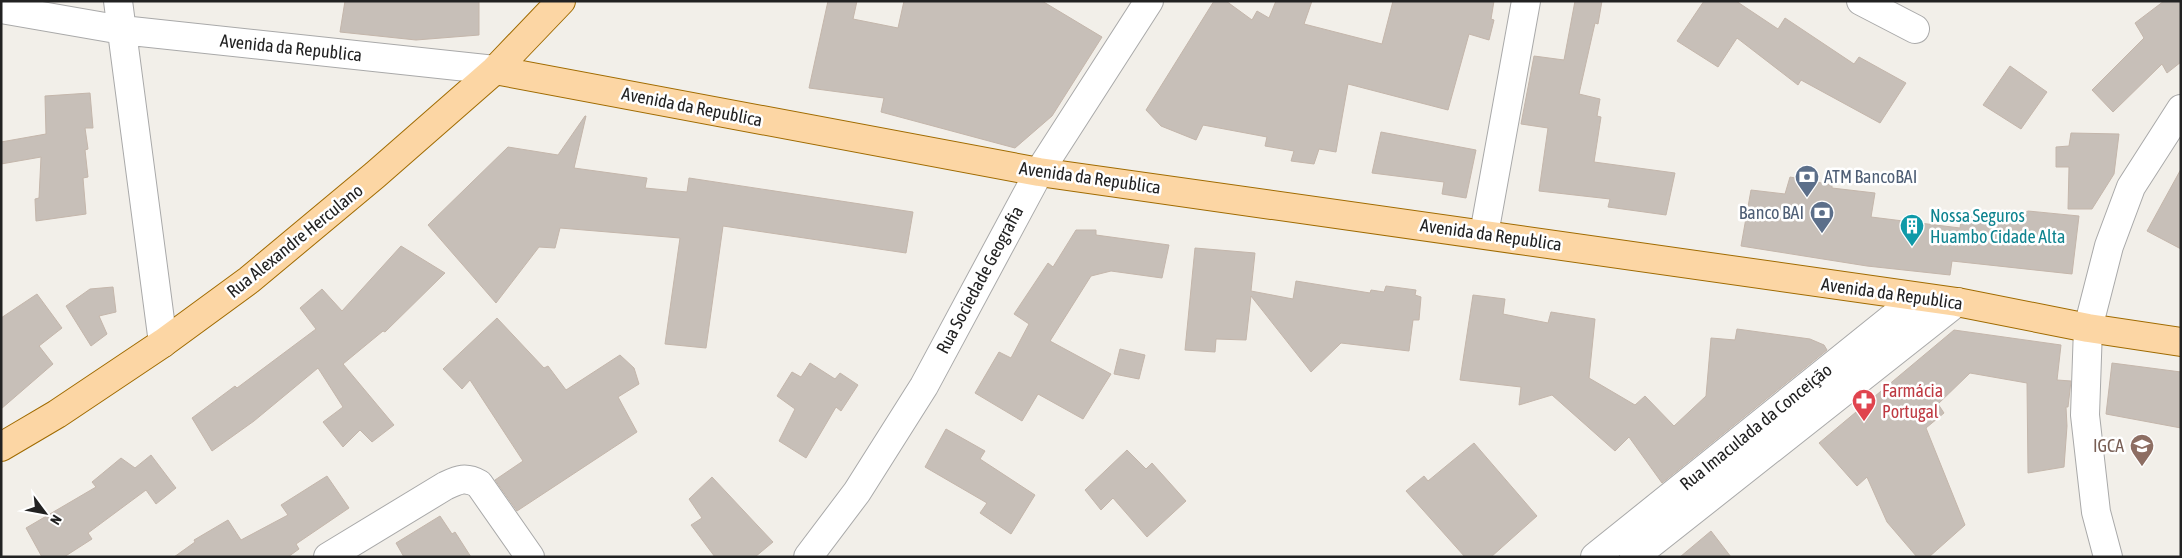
<svg xmlns="http://www.w3.org/2000/svg" width="2182" height="558" viewBox="0 0 2182 558" font-family="'Asap Condensed',sans-serif">
  <style>
    .building { fill: #c7bfb8; stroke: #c4b6ab }
    .lines { fill: none; stroke-linecap: round; stroke-linejoin: round }
    .minor-casing { stroke: #a9a9a9; stroke-width: 30 }
    .major-casing { stroke: #a06b00; stroke-width: 30 }
    .minor { stroke: #fff; stroke-width: 28 }
    .major { stroke: #fcd6a4; stroke-width: 28 }
    .labels { text-anchor: middle; stroke-width: 5; stroke-linejoin: round; paint-order: stroke }
    .street-label { font-size: 18px; fill: #222; stroke: #fff }
    .service-label { font-size: 18px; fill: #4e5e75; stroke: #fff; text-anchor: start }
    .culture-label { font-size: 18px; fill: #0d838f; stroke: #fff; text-anchor: start }
    .health-label { font-size: 18px; fill: #be3a42; stroke: #fff; text-anchor: start }
    .education-label { font-size: 18px; fill: #785e54; stroke: #fff; text-anchor: end }
  </style>
  <rect width="100%" height="100%" fill="#f2efe9"/>
  <path class="building" d="M345 1H479V35L416 40 340 32Z
    M828 1H857L853 19 898 28 904 1H1042L1102 37 1052 116 1015 148 881 112 884 98 809 88Z
    M1214 1H1226L1252 20 1257 11 1269 18 1276 1H1312L1304 24 1382 44 1393 1H1494L1491 19 1494 20 1489 40 1469 34 1448 110 1348 84 1336 152 1319 149 1314 164 1291 161 1294 151 1265 146 1267 137 1203 125 1196 140 1161 126 1146 110Z
    M1575 1H1602L1598 24 1595 23 1579 94 1600 99 1597 116 1601 117 1594 162 1675 173 1666 215 1608 207 1610 199 1539 191 1548 128 1521 124 1534 56 1564 60Z
    M1704 1H1736L1778 29 1785 18 1854 64 1859 57 1906 83 1880 123 1801 80 1798 85 1737 38 1718 67 1677 41Z
    M2164 1H2181V62L2167 73 2162 64 2113 112 2092 90 2144 38 2135 23Z
    M2010 66 2047 92 2021 129 1983 105Z
    M90 93 93 128H85L88 149 85 150 88 177 83 178 86 214 36 221 35 199 39 198 41 157 1 164V142L46 134 45 96Z
    M585 116H586L574 168 647 178 645 188 687 192 689 178 913 212 906 253 723 226 706 348 665 344 680 238 560 228 555 248 539 247 496 303 428 225 508 147 558 155Z
    M1381 132 1476 150 1466 198 1442 194 1444 182 1372 173Z
    M2071 133 2119 134 2114 174 2092 209H2068L2069 167H2056V147L2069 146Z
    M2181 169V249L2147 231Z
    M1790 177 1832 185V188L1875 193 1871 217 1960 228 1962 213 2011 221 2028 211 2079 216 2072 274 1952 261 1950 275 1867 266 1741 246 1751 190 1785 194Z
    M1076 230H1096V235L1169 245 1162 278 1111 271 1091 276 1050 341 1111 374 1083 419 1038 394 1022 421 975 393 999 352 1011 358 1029 324 1014 314 1048 263 1053 267Z
    M401 246 445 273 385 332 383 331 343 364 394 425 372 442 360 430 343 447 323 422 343 407 318 368 254 421 212 451 192 418 235 386 237 388 316 329 300 308 322 289 342 311Z
    M1195 248 1255 253 1251 291 1293 299 1296 281 1370 293 1371 290 1384 292 1386 286 1416 290 1415 295 1421 297 1419 320H1413L1409 351 1341 343 1311 372 1251 296 1246 340 1216 339 1215 352 1185 350Z
    M113 287 116 312 99 316 107 334 91 346 66 306 90 289Z
    M37 294 62 328 39 346 53 364 1 409V318Z
    M1473 295 1505 299 1503 314 1548 323 1551 312 1595 319 1589 378 1635 405 1645 396 1674 426 1706 396 1711 338 1735 340 1737 329 1810 339 1824 345 1827 350 1662 483 1629 437 1615 451 1552 395 1519 405 1521 387 1460 380Z
    M497 318 544 368 548 366 566 390 620 355 634 368 639 384 618 397 637 432 517 511 495 480 523 461 470 380 462 389 443 369Z
    M1954 330 2061 345 2057 380 2071 381 2068 407H2066L2067 426 2064 467 2028 473 2027 383 1970 373 1938 404 1944 413 1926 428 1965 525 1929 557H1917L1887 522 1867 477 1857 486 1819 443Z
    M1120 349 1145 355 1139 379 1114 374Z
    M810 363 835 379 840 373 858 385 841 411 836 407 806 458 779 441 795 409 777 396 792 372 801 377Z
    M2112 363 2181 372V428L2106 414Z
    M946 429 985 451 980 459 1035 495 1011 534 980 513 987 503 925 467Z
    M1474 443 1537 516 1491 557H1465L1406 491 1424 476 1428 481Z
    M1127 450 1146 469 1152 463 1186 501 1147 537 1113 498 1101 510 1085 490Z
    M151 455 176 488 156 504 146 490 88 533 92 539 64 557H42L26 528 96 487 92 482 121 458 135 468Z
    M327 476 349 508 296 544 299 549 288 557H174L195 542 194 540 228 520 241 540 288 515 281 505Z
    M712 477 773 542 755 557H715L691 525 702 518 689 499Z
    M440 516 452 534 455 532 471 557H404L396 543Z
    M1711 531 1731 557H1680Z"/>
  <g class="lines">
    <defs>
      <path id="minor" d="M118 1 163 343
        M1861 1 1915 29
        M1 9 122 30 495 70
        M1484 234 1526 1
        M328 557 445 486C458 480 465 476 479 484L530 557
        M808 557 857 492 924 386 1039 172 1149 1
        M1595 557 1917 298
        M1634 557 1957 302
        M2108 557 2096 512 2085 415 2088 328 2109 246 2131 187 2181 109"/>
      <path id="major" d="M495 70 1039 172 1957 302 2088 328 2181 342
        M1 447 57 414 163 343 249 280 375 175 495 70 561 1"/>
    </defs>
    <use href="#minor" class="minor-casing"/>
    <use href="#major" class="major-casing"/>
    <use href="#minor" class="minor"/>
    <use href="#major" class="major"/>
  </g>
  <defs>
    <symbol id="bank-pin" viewBox="-11 -11 22 30"><path d="M0 17L-7.5 6A9.5 9.5 0 1 1 7.5 6Z" fill="#5c6f8a" stroke="#fff"/><path d="M-6-4H6V4H-6ZM0-2.3a2.3 2.3 0 1 0 0 4.6a2.3 2.3 0 1 0 0-4.6Z" fill="#fff"/></symbol>
    <symbol id="building-pin" viewBox="-11 -11 22 30"><path d="M0 17L-7.5 6A9.5 9.5 0 1 1 7.5 6Z" fill="#0f9aa8" stroke="#fff"/><path d="M-4-6H4V6H1V3H-1V6H-4ZM-2.5-4.3h1.7v1.8h-1.7ZM.8-4.3h1.7v1.8H.8ZM-2.5-1h1.7V.8h-1.7ZM.8-1h1.7V.8H.8Z" fill="#fff"/></symbol>
    <symbol id="pharmacy-pin" viewBox="-11 -11 22 30"><path d="M0 17L-7.5 6A9.5 9.5 0 1 1 7.5 6Z" fill="#e0444e" stroke="#fff"/><path d="M-2-6h4v4h4v4h-4v4h-4v-4h-4v-4h4Z" fill="#fff"/></symbol>
    <symbol id="university-pin" viewBox="-11 -11 22 30"><path d="M0 17L-7.5 6A9.5 9.5 0 1 1 7.5 6Z" fill="#8d6e63" stroke="#fff"/><path d="M0-5L7-2L0 1L-7-2ZM-4 1L0 2.5L4 1V4Q0 6-4 4Z" fill="#fff"/></symbol>
  </defs>
  <g fill-rule="evenodd">
    <use href="#bank-pin" x="1793" y="163" width="28" height="38"/>
    <use href="#bank-pin" x="1808" y="199" width="28" height="38"/>
    <use href="#building-pin" x="1898" y="212" width="28" height="38"/>
    <use href="#pharmacy-pin" x="1850" y="387" width="28" height="38"/>
    <use href="#university-pin" x="2128" y="432" width="28" height="38"/>
  </g>
  <g class="labels">
    <g class="street-label">
      <text transform="translate(291 48) rotate(6)" y="6">Avenida da Republica</text>
      <text transform="translate(692 107) rotate(11)" y="6">Avenida da Republica</text>
      <text transform="translate(1090 178) rotate(8)" y="6">Avenida da Republica</text>
      <text transform="translate(1491 235) rotate(8)" y="6">Avenida da Republica</text>
      <text transform="translate(295 241) rotate(-39)" y="6">Rua Alexandre Herculano</text>
      <text transform="translate(980 280) rotate(-62)" y="6">Rua Sociedade Geografia</text>
      <text transform="translate(1892 294) rotate(8)" y="6">Avenida da Republica</text>
      <text transform="translate(1756 427) rotate(-39)" y="6">Rua Imaculada da Conceição</text>
    </g>
    <g class="service-label">
      <text x="1824" y="183">ATM BancoBAI</text>
      <text x="1804" y="219" text-anchor="end">Banco BAI</text>
    </g>
    <g class="culture-label">
      <text x="1930" y="222">Nossa Seguros<tspan x="1930" dy="21">Huambo Cidade Alta</tspan></text>
    </g>
    <g class="health-label">
      <text x="1882" y="397">Farmácia<tspan x="1882" dy="21">Portugal</tspan></text>
    </g>
    <g class="education-label">
      <text x="2124" y="452">IGCA</text>
    </g>
  </g>
  <rect width="2182" height="558" fill="none" stroke="#222222" stroke-width="5"/>
  <g transform="translate(45 513) rotate(122)" stroke="#ffffff" stroke-width="4" paint-order="stroke">
  <path d="M0-4L9 19L0 12L-9 19Z" fill="#222222"/>
  <text y="-8" font-size="14" font-weight="bold" text-anchor="middle" fill="#222222">N</text>
  </g>
</svg>
